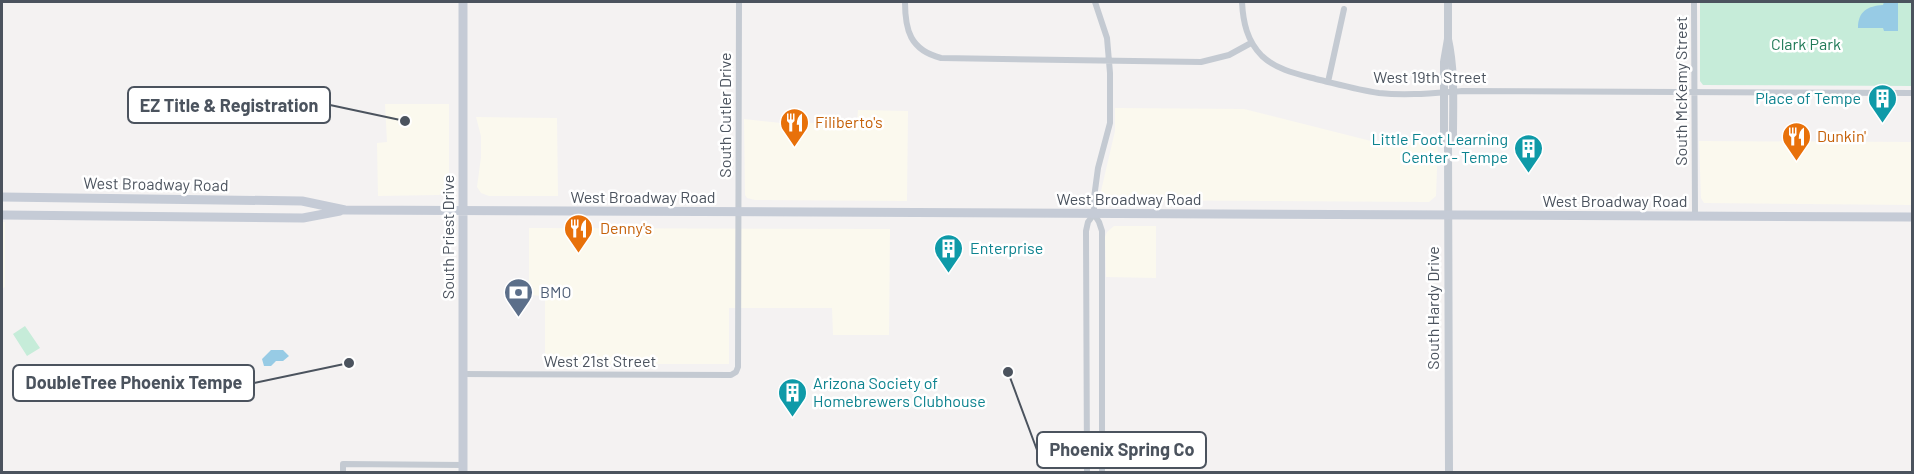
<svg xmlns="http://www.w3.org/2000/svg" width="1914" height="474" viewBox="0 0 1914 474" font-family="Barlow,sans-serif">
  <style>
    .commercial { fill: #fbf9ee }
    .green { fill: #c6ecd9 }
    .water { fill: #97cbe5 }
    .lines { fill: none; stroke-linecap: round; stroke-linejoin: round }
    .minor { stroke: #c4cad2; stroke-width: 6 }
    .tertiary { stroke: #c4cad2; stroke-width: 8 }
    .secondary { stroke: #c5cbd6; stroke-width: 9 }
    .labels { text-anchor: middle; stroke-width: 5; stroke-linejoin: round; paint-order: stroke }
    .park-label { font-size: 16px; fill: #217a58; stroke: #fff }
    .street-label { font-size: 16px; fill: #4b535e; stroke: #fff }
    .culture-label { font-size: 16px; fill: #0d838f; stroke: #fff; text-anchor: end }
    .food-label { font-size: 16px; fill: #c56008; stroke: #fff; text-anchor: start }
    .service-label { font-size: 16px; fill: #4e5e75; stroke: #fff; text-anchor: start }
    .leader { fill: none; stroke: #4b535e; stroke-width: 2 }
    .callout-dot { fill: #4b535e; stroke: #fff; stroke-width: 2 }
    .callout { fill: #fff; stroke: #4b535e; stroke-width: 2 }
    .callout-label { font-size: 18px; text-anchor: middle; font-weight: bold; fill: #4b535e }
  </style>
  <rect width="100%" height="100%" fill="#f4f2f2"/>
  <path class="commercial" d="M385 104H449V184L446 192 439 195 378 196 377 143 387 142Z
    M1115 108 1244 109 1371 141 1438 142 1436 196 1429 202 1105 200 1101 195V191L1115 131Z
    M858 110 908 111 907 201 755 200 747 198 745 195 744 119 781 123H857Z
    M476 117 557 118 558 196H489L481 193 477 187 481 157V136Z
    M1699 141 1912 142V205L1704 203 1701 198Z
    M2 222H5V287L2 289Z
    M1114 226H1156V278L1106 277 1105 237 1107 232Z
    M529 228 890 229 889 335H833L832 308H729V364H545V296L529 295Z"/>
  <path class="green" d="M1700 2H1912V86L1703 85 1700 81Z
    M25 326 40 348 27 356 13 334Z"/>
  <path class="water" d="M1884 2H1898V31H1884L1883 28H1858C1858 11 1868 6 1883 5Z
    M271 350H283L289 356 283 361H276L271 366H264L262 359Z"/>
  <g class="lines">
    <path class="minor" d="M905 2C905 30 910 50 941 58L1201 62 1229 55 1251 43
      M1242 2C1243 22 1247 41 1262 56 1277 70 1297 74 1316 79 1337 84 1358 90 1379 93 1407 96 1434 93 1462 91L1912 93
      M1694 2 1695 216
      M1328 82 1344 9
      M1094 214 1099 222 1102 231V472
      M1094 214V198L1098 168 1110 123V73L1107 38 1095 2
      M463 374 731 375 736 372 738 367 739 2
      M343 472V464L463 465
      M1087 472 1086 231 1088 222 1094 214"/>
    <path class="tertiary" d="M1448 2V39L1444 62V136L1448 143
      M1448 39C1455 71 1453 104 1453 136L1448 143 1449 472"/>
    <path class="secondary" d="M2 197 302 201 345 210 1912 217
      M2 215 303 218 340 211
      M463 472V2"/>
  </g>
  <defs>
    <symbol id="building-pin" viewBox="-11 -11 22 30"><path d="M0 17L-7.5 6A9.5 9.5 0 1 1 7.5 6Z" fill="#0f9aa8" stroke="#fff"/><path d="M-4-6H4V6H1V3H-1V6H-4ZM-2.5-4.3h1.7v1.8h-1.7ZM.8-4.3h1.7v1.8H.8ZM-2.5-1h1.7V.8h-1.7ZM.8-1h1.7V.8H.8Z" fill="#fff"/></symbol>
    <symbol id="restaurant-pin" viewBox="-11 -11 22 30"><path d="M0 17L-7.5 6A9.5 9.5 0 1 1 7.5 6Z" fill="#e8710a" stroke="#fff"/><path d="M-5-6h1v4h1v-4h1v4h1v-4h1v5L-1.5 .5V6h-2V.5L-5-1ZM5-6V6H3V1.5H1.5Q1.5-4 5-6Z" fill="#fff"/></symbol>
    <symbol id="bank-pin" viewBox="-11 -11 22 30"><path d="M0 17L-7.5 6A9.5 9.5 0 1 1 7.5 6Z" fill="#5c6f8a" stroke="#fff"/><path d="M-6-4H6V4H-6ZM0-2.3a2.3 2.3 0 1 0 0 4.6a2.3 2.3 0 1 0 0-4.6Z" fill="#fff"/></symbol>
  </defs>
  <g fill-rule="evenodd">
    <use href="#building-pin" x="1866" y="82" width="33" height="45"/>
    <use href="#restaurant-pin" x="778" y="106" width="33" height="45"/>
    <use href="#restaurant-pin" x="1780" y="120" width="33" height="45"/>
    <use href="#building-pin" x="1512" y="132" width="33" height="45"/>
    <use href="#restaurant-pin" x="562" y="212" width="33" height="45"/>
    <use href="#building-pin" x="932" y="232" width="33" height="45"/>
    <use href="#bank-pin" x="502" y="276" width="33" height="45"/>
    <use href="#building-pin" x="776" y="376" width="33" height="45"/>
  </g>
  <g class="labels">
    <g class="park-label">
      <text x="1806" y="50">Clark Park</text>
    </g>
    <g class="street-label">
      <text x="1430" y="83">West 19th Street</text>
      <text transform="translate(1681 91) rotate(-90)" y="6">South McKemy Street</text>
      <text transform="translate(725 115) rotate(-90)" y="6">South Cutler Drive</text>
      <text transform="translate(156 184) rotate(1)" y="6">West Broadway Road</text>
      <text x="643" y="203">West Broadway Road</text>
      <text x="1129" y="205">West Broadway Road</text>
      <text x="1615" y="207">West Broadway Road</text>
      <text transform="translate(448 237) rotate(-90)" y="6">South Priest Drive</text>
      <text transform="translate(1433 308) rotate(-90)" y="6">South Hardy Drive</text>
      <text x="600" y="367">West 21st Street</text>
    </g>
    <g class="culture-label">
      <text x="1861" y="104">Place of Tempe</text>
      <text x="1508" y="145">Little Foot Learning<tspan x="1508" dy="18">Center - Tempe</tspan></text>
      <text x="970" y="254" text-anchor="start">Enterprise</text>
      <text x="813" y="389" text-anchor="start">Arizona Society of<tspan x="813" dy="18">Homebrewers Clubhouse</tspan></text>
    </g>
    <g class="food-label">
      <text x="815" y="128">Filiberto's</text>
      <text x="1817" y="142">Dunkin'</text>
      <text x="600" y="234">Denny's</text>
    </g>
    <g class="service-label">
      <text x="540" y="298">BMO</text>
    </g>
  </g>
  <path class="leader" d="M405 121L330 105M349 363L254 383M1008 372L1037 450"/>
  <g class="callout-dot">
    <circle cx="405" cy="121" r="6"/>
    <circle cx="349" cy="363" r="6"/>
    <circle cx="1008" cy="372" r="6"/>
  </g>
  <g class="callout">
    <rect x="128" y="87" width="202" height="36" rx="6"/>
    <rect x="13" y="365" width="241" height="36" rx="6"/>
    <rect x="1037" y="432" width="169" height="36" rx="6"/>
  </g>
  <g class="callout-label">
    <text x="229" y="112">EZ Title &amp; Registration</text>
    <text x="134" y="389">DoubleTree Phoenix Tempe</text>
    <text x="1122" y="456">Phoenix Spring Co</text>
  </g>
  <rect width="1914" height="474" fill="none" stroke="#4b535e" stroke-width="6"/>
</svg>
